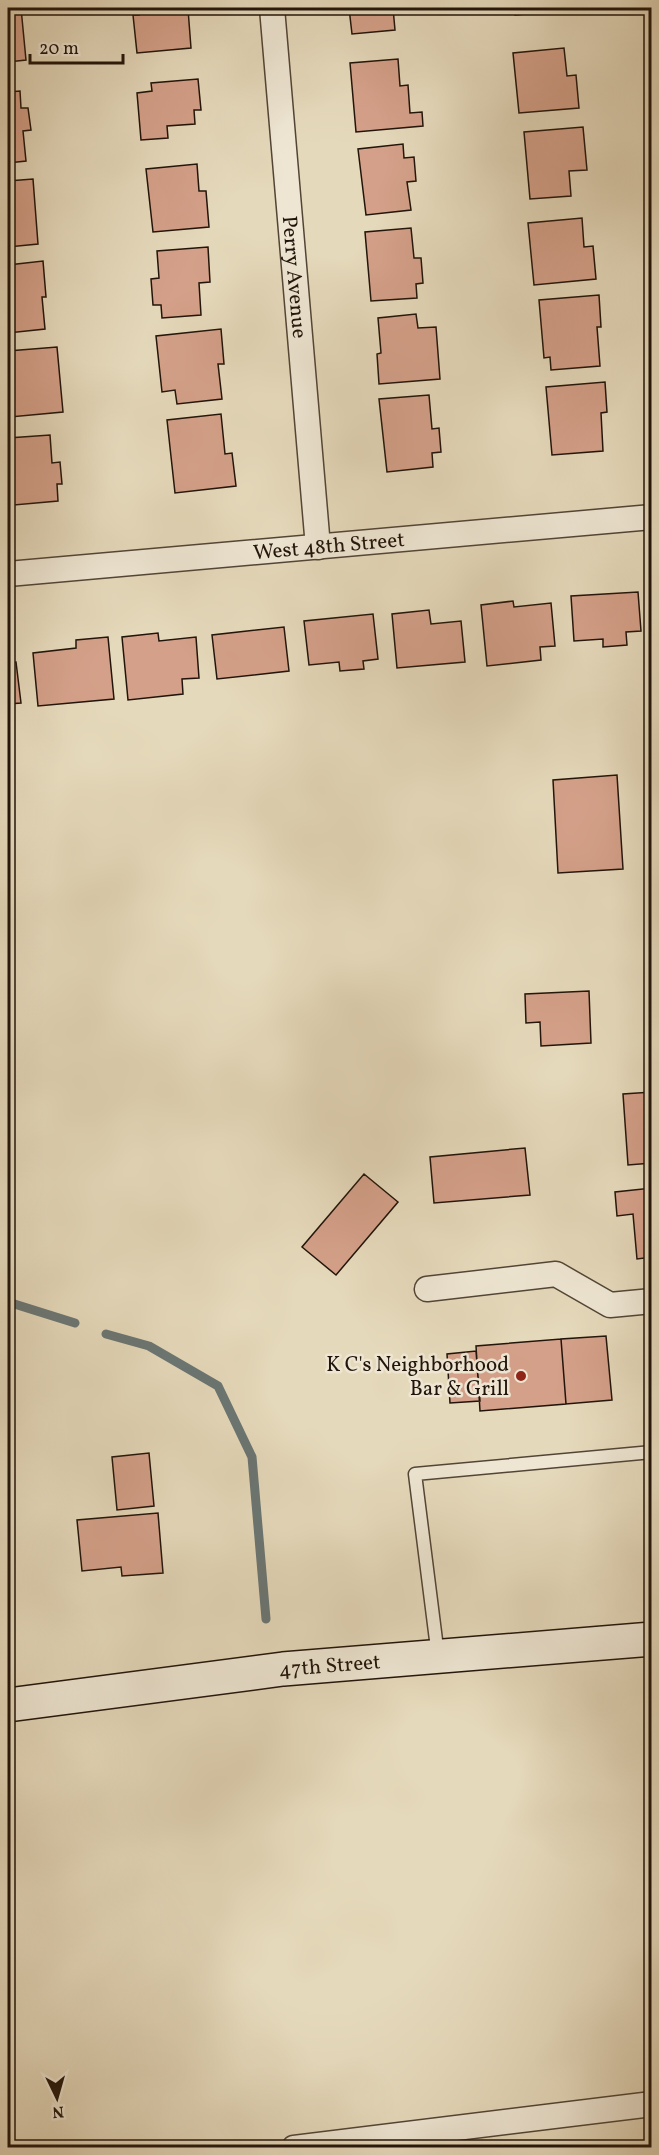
<svg xmlns="http://www.w3.org/2000/svg" width="659" height="2155" viewBox="0 0 659 2155" font-family="Vollkorn,serif">
  <style>
    .lines { fill: none; stroke-linecap: round; stroke-linejoin: round }
    .stream { stroke: #6a7674; stroke-width: 9 }
    .building { fill: #d4a089; stroke: #21140a; stroke-width: 1.5 }
    .service-casing { stroke: #524536; stroke-width: 15 }
    .minor-casing { stroke: #524536; stroke-width: 27 }
    .secondary-casing { stroke: #21140a; stroke-width: 36 }
    .service { stroke: #eee6d3; stroke-width: 12 }
    .minor { stroke: #eee6d3; stroke-width: 24 }
    .secondary { stroke: #eee6d3; stroke-width: 33 }
    .poi-dot { fill: #8f2418; stroke: #eee6d3; stroke-width: 2 }
    .labels { text-anchor: middle; stroke-width: 5; stroke-linejoin: round; paint-order: stroke }
    .street-label { font-size: 21px; fill: #21140a; stroke: #eee6d3 }
    .poi-label { font-size: 21px; fill: #21140a; stroke: #eee6d3; text-anchor: end }
  </style>
  <rect width="100%" height="100%" fill="#e5d9bb"/>
  <filter id="stains"><feTurbulence type="fractalNoise" baseFrequency=".00333" numOctaves="4"/><feColorMatrix values="0 0 0 0 .2 0 0 0 0 .09 0 0 0 0 .02 0 0 0 .5 -.17"/></filter>
  <radialGradient id="worn" r=".72"><stop offset=".6" stop-color="#630" stop-opacity="0"/><stop offset="1" stop-color="#630" stop-opacity=".3"/></radialGradient>
  <g class="lines">
    <path class="stream" d="M8 1302 75 1323
      M106 1334 149 1346 218 1386 252 1457 266 1619"/>
  </g>
  <path class="building" d="M8 8H21L26 60 8 62Z
    M138 8 188 9 191 48 137 53 133 15H139Z
    M349 8H393L395 30 352 34Z
    M514 8H576V10L515 15Z
    M564 48 567 76 576 75 579 108 519 113 513 53Z
    M398 59 400 86 408 85 410 113 422 112 423 126 356 132 350 63Z
    M198 79 201 110H194L195 124 167 126 168 138 141 140 137 93 152 91 151 83Z
    M20 91 21 108H28L31 130 23 131 26 161 8 163V92Z
    M583 127 587 170 569 171 571 196 530 199 524 132Z
    M403 144 404 158 414 157 416 181 407 182 411 210 366 215 358 149Z
    M197 164 199 191H206L209 227 153 232 146 169Z
    M33 179 38 244 8 247V181Z
    M582 218 584 247 593 246 596 279 534 285 528 223Z
    M411 228 414 258H421L423 283 416 284 417 298 371 301 365 232Z
    M208 247 210 282 199 283 201 315 162 318 161 305H153L151 279 159 278 157 251Z
    M43 261 46 297H42L45 329 8 333V265Z
    M599 295 601 327H597L600 366 551 370 550 357 544 358 539 300Z
    M416 314 418 328 436 327 440 379 379 384 377 354 381 353 378 318Z
    M221 329 224 364H218L222 399 177 404 175 390 162 392 156 336Z
    M57 347 63 412 10 417 8 351Z
    M605 382 607 412 601 413 603 451 552 455 546 387Z
    M429 395 432 429 439 428 441 452 432 453 433 467 387 472 379 399Z
    M221 414 225 454 232 453 236 486 175 493 167 420Z
    M50 435 52 463 60 462 62 484H57L58 501 14 505 8 438Z
    M638 592 641 631 626 632 627 645 603 647V639L574 641 571 596Z
    M513 601 514 607 551 603 555 646 540 647 541 660 487 666 481 605Z
    M429 610 431 624 461 621 465 662 397 668 392 614Z
    M373 614 378 659 363 661 364 669 340 671 339 662 309 665 304 621Z
    M284 627 289 671 217 679 212 635Z
    M158 633 159 641 196 637 199 678 182 679 183 694 128 700 122 637Z
    M108 637 114 699 38 706 33 653 76 648V640Z
    M16 662 21 703 8 704V663Z
    M617 775 623 869 558 873 553 780Z
    M589 991 591 1043 541 1046 540 1022 526 1023 525 994Z
    M652 1092V1163L628 1165 623 1094Z
    M525 1148 530 1195 434 1203 430 1157Z
    M364 1174 398 1202 336 1275 302 1247Z
    M652 1188V1257L637 1259 633 1214 617 1216 615 1192Z
    M606 1336 612 1400 566 1404 561 1339Z
    M561 1339 566 1404 480 1411 476 1346Z
    M476 1351 480 1401 450 1403 447 1354Z
    M149 1453 154 1506 117 1510 112 1457Z
    M158 1513 163 1573 122 1576 121 1567 82 1571 77 1520Z"/>
  <g class="lines">
    <defs>
      <path id="service" d="M438 1656 415 1474 652 1452"/>
      <g id="minor">
        <path id="s1" d="M272 8 318 547"/>
        <path id="s2" d="M8 574 652 517"/>
        <path d="M427 1289 556 1274 610 1305 652 1301"/>
        <path d="M294 2148 652 2104"/>
      </g>
      <g id="secondary">
        <path id="s3" d="M8 1705 283 1669 652 1639"/>
      </g>
    </defs>
    <use href="#service" class="service-casing"/>
    <use href="#minor" class="minor-casing"/>
    <use href="#secondary" class="secondary-casing"/>
    <use href="#service" class="service"/>
    <use href="#minor" class="minor"/>
    <use href="#secondary" class="secondary"/>
  </g>
  <circle class="poi-dot" cx="521" cy="1376" r="6"/>
  <g class="labels">
    <g class="street-label">
      <text dy="7" stroke="none"><textPath href="#s1" startOffset="270">Perry Avenue</textPath></text>
      <text dy="7" stroke="none"><textPath href="#s2" startOffset="322">West 48th Street</textPath></text>
      <text dy="7" stroke="none"><textPath href="#s3" startOffset="324">47th Street</textPath></text>
    </g>
    <g class="poi-label">
      <text x="509" y="1371">K C's Neighborhood<tspan x="509" dy="24">Bar &amp; Grill</tspan></text>
    </g>
  </g>
  <rect width="659" height="2155" fill="none" stroke="#e5d9bb" stroke-width="30"/>
  <rect x="9" y="9" width="641" height="2137" fill="none" stroke="#21140a" stroke-width="3"/>
  <rect x="15" y="15" width="629" height="2125" fill="none" stroke="#21140a" stroke-width="1.5"/>
  <g transform="translate(57 2098) rotate(175)" stroke="#eee6d3" stroke-width="4.5" paint-order="stroke">
  <path d="M0-4.5L10 22L0 15L-10 22Z" fill="#21140a"/>
  <text y="-9" font-size="16" font-weight="bold" text-anchor="middle" fill="#21140a">N</text>
  </g>
  <path d="M30 54v9h93v-9" fill="none" stroke="#21140a" stroke-width="3"/>
  <text x="39" y="54" font-size="18" fill="#21140a" stroke="#eee6d3" stroke-width="4.5" paint-order="stroke">20 m</text>
  <rect width="100%" height="100%" filter="url(#stains)"/>
  <rect width="100%" height="100%" fill="url(#worn)"/>
</svg>
